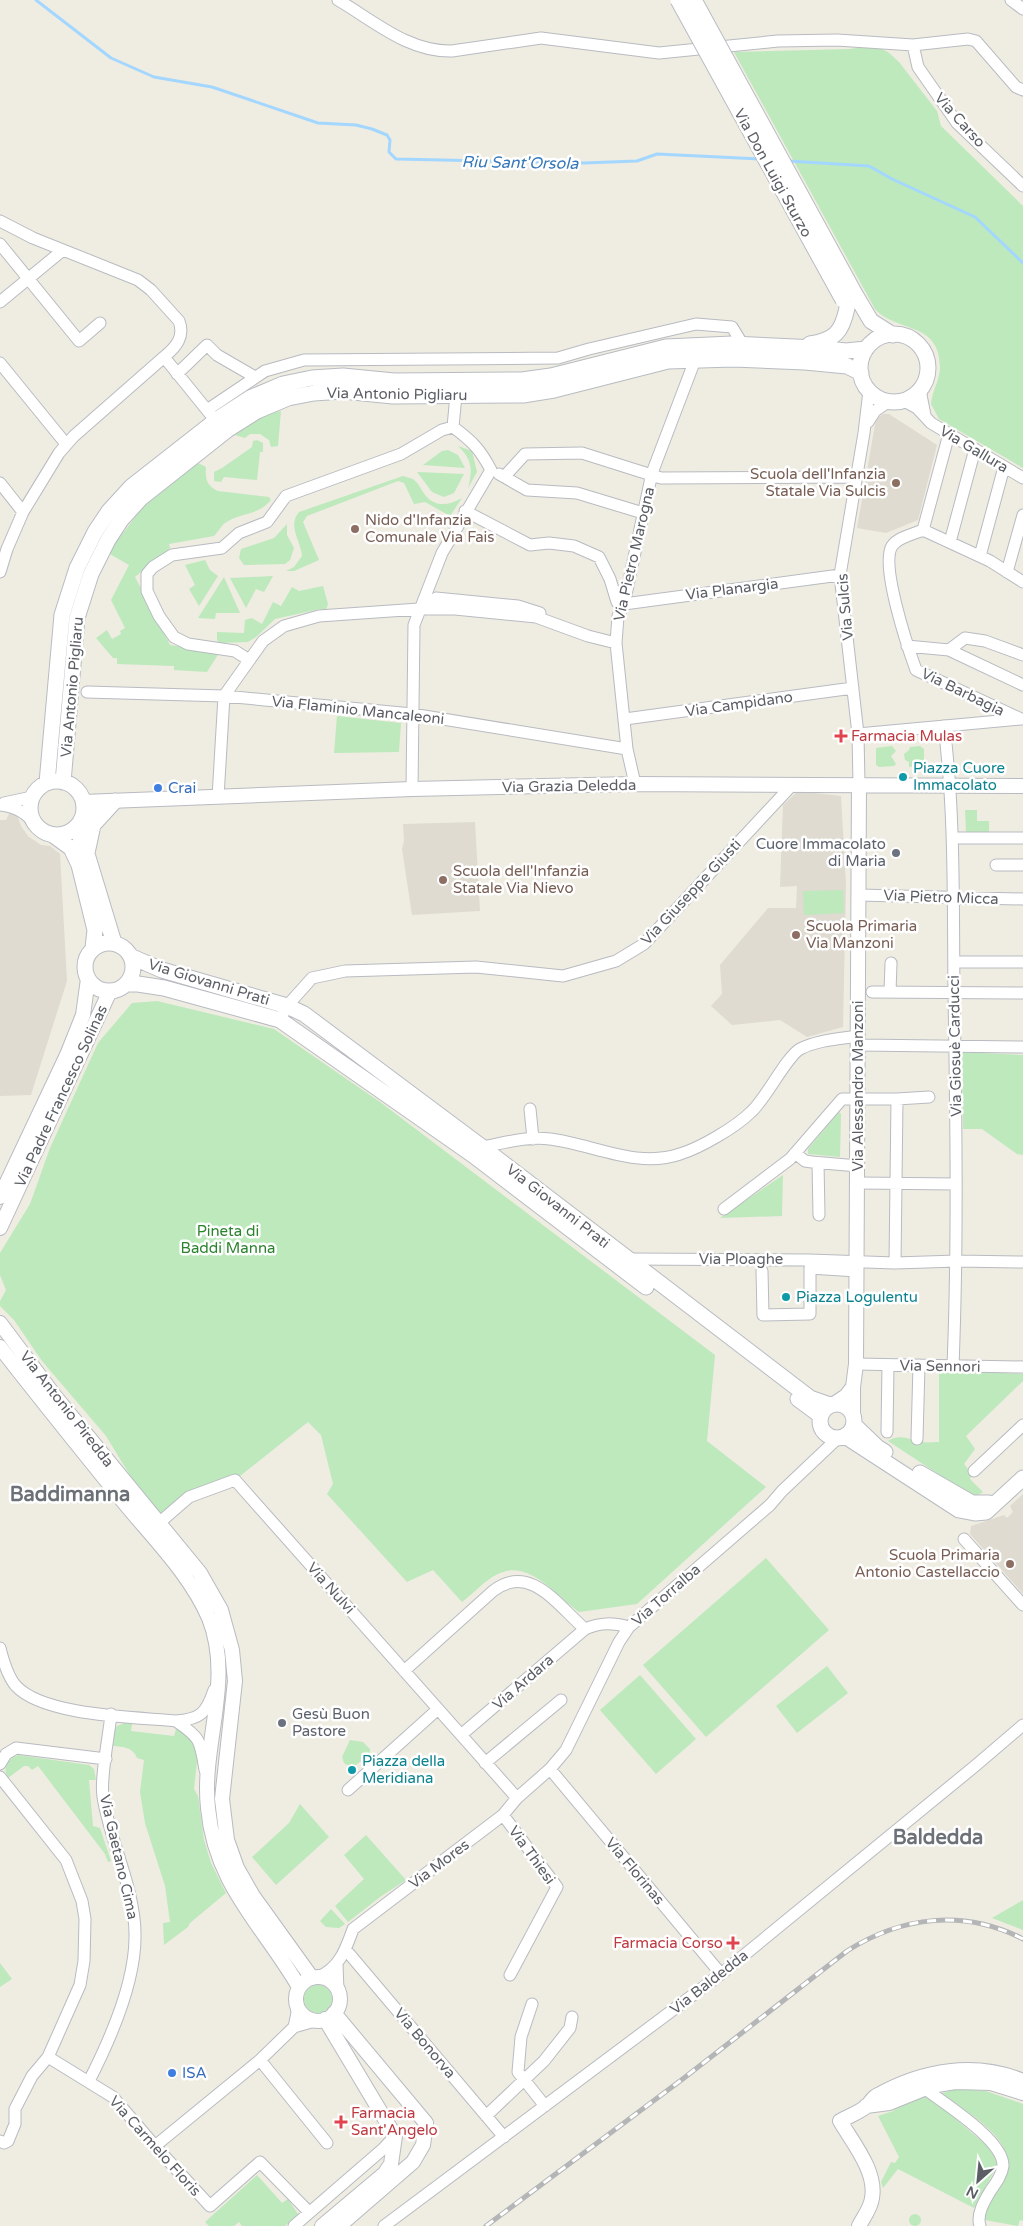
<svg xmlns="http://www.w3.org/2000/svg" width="1023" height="2226" viewBox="0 0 1023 2226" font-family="'Varela Round',sans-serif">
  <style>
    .education { fill: #dfdbd1 }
    .green { fill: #bde9bc }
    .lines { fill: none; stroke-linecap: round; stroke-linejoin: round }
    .stream { stroke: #a3d7ff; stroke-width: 3 }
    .minor-casing { stroke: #b8bbc0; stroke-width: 13 }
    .tertiary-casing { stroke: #b8bbc0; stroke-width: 16 }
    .secondary-casing { stroke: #b8bcc2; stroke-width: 17 }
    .minor { stroke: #fff; stroke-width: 11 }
    .tertiary { stroke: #fff; stroke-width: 14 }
    .secondary { stroke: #fff; stroke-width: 15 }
    .rail-casing { stroke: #b4b5b6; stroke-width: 5 }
    .rail { stroke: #fff; stroke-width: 3; stroke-dasharray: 9; stroke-linecap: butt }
    .secondary-bridge-casing { stroke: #b8bcc2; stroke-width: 17; stroke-linecap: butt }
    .secondary-bridge { stroke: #fff; stroke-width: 15 }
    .education-dot { fill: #8d6e63; stroke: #fff; stroke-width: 2 }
    .health-dot { fill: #e0444e; stroke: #fff; stroke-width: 2 }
    .culture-dot { fill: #0f9aa8; stroke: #fff; stroke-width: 2 }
    .shop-dot { fill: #3f7fe0; stroke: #fff; stroke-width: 2 }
    .worship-dot { fill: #6b7280; stroke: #fff; stroke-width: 2 }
    .labels { text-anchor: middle; stroke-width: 5; stroke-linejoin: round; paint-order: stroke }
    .street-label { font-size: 15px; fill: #5b5f65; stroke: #fff }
    .education-label { font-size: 15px; fill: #785e54; stroke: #fff; text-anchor: start }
    .health-label { font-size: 15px; fill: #be3a42; stroke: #fff; text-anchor: start }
    .culture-label { font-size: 15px; fill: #0d838f; stroke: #fff; text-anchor: start }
    .shop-label { font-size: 15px; fill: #366cbe; stroke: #fff; text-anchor: start }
    .worship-label { font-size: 15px; fill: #5b616d; stroke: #fff; text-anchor: end }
    .park-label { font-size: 15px; fill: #2c832f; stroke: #fff }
    .water-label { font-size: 16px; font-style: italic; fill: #3578bb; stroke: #fff }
    .district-label { font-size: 20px; font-weight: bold; fill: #6c7177; stroke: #fff }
  </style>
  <rect width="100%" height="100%" fill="#efece2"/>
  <path class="education" d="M883 414H889L937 445 918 520 886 533 857 528 876 419Z
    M798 791 841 796 846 884 843 1027 807 1037 780 1020 732 1025 711 1006 722 994 720 965 768 908H796L797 886 780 887 783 805Z
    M10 812 17 815 21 826 28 836 41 845 50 846 60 854 67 981 31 1095 0 1096V820H6Z
    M475 822 480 911 412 915 402 849 404 841 403 824Z
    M1023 1494V1594L970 1534 971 1526 1004 1515 1007 1518 1013 1512 1010 1506Z"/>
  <path class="green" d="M873 45 888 52 899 62 937 111 941 126 1023 206V468L939 419 931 404C932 391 940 380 940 367 940 321 897 333 875 309L734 52 850 49Z
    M281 411 278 446 271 447 269 440 260 434H250L245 438 235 435C249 425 263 414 281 411Z
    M257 440 263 443V452H260L257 480 224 477 221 482 214 481V472L222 468 252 447 253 441Z
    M458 446 472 451 477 472 468 488C473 470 472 459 458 446Z
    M448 450 458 455 465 468 423 465 442 451Z
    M198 463 206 467C205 479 207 486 218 491L269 497 271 500C258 516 240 512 225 523 221 526 218 532 214 536L169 544 170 548 135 577 170 645 219 653 207 672 174 670V666L117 664V658H113L96 638 107 630 112 639 121 634 120 631 125 628 111 600 129 565 108 553 142 508Z
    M417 472 464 474 454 493 444 497 432 492Z
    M403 476 413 479C418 483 420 487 423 492 433 508 448 506 462 498L450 516 425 502 414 504 404 483 398 481 307 516 303 522 319 560 294 571H286L294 567 302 556C301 541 287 526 299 512Z
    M287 524V535L294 548 290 560 285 564 244 565 239 558 241 549 274 538Z
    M205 560 210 570 218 576 199 606 189 589 195 585 185 565Z
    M273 576 264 592 256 589 246 608 230 578Z
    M224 577 240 613H216L215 619 198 618Z
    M323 586 328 604 326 610 320 609 275 619 256 637 248 642 219 643 217 640V632L244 633 245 620 252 618 262 624 273 602 281 606 292 587 299 591Z
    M337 716 401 723 399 752 334 753Z
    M892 746 896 751 891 756 896 764 894 766 879 767 876 765V748Z
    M920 746 924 749V763L920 766 909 767V762L905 760 904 754 909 750 910 747Z
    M965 810H977V821H989V832H966Z
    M843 890 844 913 804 915 803 891Z
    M157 1001 274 1029 380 1102 715 1355 707 1441 766 1487 637 1604 579 1612C556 1596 528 1557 496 1575 484 1581 473 1594 462 1602L433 1570 407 1582 327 1494 333 1484 321 1435 308 1422 235 1480 202 1492 159 1523 106 1436 42 1361 14 1320 0 1306V1301L6 1290 0 1275V1253L30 1204 50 1148 98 1043 132 1003Z
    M962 1052 1023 1055V1155L1017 1154 982 1129H963Z
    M839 1112 841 1114 840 1157 808 1154V1149Z
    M783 1175 782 1216 720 1218Z
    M939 1370 1023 1374V1381L966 1436 975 1449 964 1464 972 1474 970 1479 983 1492 976 1496 970 1495 888 1441C900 1433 910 1440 923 1442 928 1443 934 1442 939 1442Z
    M766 1558 829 1630 706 1737 643 1665Z
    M827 1666 848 1693 797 1733 776 1706Z
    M640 1675 696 1739 656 1774 600 1710Z
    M125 1723 132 1724 131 1731 174 1736 176 1729 184 1732 192 1738 198 1753 194 1789 198 1796 204 1840 211 1863 226 1893 190 1923 188 1927 164 1945 163 1923 170 1922 165 1886 145 1823 140 1792 144 1760 137 1758C133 1747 123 1747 113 1746L114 1731 117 1726Z
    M350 1740 363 1742 370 1749V1754L352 1768 344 1763 342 1757Z
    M18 1755 89 1765 94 1769 96 1780H89L93 1826 100 1828 111 1861 108 1862 105 1854 38 1766 32 1770 28 1766H24L8 1778C2 1768 7 1759 18 1755Z
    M300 1804 329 1837 276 1885 252 1857 289 1823Z
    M366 1835 406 1880 380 1897 348 1922 335 1906 364 1879 344 1855Z
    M1023 1900V1930L992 1918Z
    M331 1909 345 1924 339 1928 326 1927 320 1921Z
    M0 1963 12 1979 0 1987Z
    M304 1999a14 14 0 1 1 28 0a14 14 0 1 1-28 0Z
    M956 2089 986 2091 1023 2104V2221L1020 2220 1018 2226 985 2220C985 2205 997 2196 1002 2182 1005 2176 1008 2167 1007 2160 1006 2133 960 2107 940 2094Z
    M924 2096H929L993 2151 997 2166 974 2208 898 2169 883 2188 881 2182 891 2162 895 2163 899 2157 878 2116 893 2111 907 2100Z
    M257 2175 282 2203 288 2199 298 2214 285 2226H242L239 2222 234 2226H209L205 2222Z
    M909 2220a6 6 0 1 1 12 0a6 6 0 1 1-12 0Z"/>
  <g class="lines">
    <path class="stream" d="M36 0 111 58 154 77 212 87 318 123 356 125 372 129 387 135 390 140 389 152 396 159 584 163 637 161 657 154 760 159
      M789 161 869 166 892 179 975 217 1023 263"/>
    <defs>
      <path id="minor" d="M338 0C374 21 408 52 452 51L541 38 659 53 778 41 837 40 913 45 968 39 976 41 1016 87 1023 90
        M1011 0 1023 9
        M913 45 918 67 957 123 1023 186
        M0 221 33 238 138 280 151 290 179 321C185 337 176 347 164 357
        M0 244 79 341 100 323
        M0 302 63 250
        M0 363 66 444
        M177 374 207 345 217 355 255 377
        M922 388 921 395 925 415
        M904 401 917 408 931 423 1023 478
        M207 410 265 371 304 360 558 358 589 349 696 324 732 327 743 345
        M868 422 875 411 888 402
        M453 427C472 441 480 449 491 470
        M453 427 456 395
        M499 474 527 490 577 493 643 513
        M504 477 525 454 582 453 661 478 857 477
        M0 483 23 512
        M465 511 530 545 549 543 574 546 599 557 610 579 617 602 624 604 840 575
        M923 530C914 534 898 537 892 546 880 565 908 648 916 670L1021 719
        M923 530 990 561 1023 582
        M923 530 949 434
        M950 542 975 449
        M980 556 1004 467
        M0 572 7 549 23 512 59 453 74 436 164 357 211 415
        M1007 572 1023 515
        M419 609 436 598 518 606 540 613
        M907 646 949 650 1023 685
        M949 650 965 638 985 641 1023 655
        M249 660 235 651 188 644 174 637 159 616 147 591V574L153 567 172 555 222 548 239 533 267 522 286 496 401 454 442 430 453 427
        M87 692 224 696 412 714 627 749
        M625 719 853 688
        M944 726C955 814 953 903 954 991 956 1116 958 1241 953 1366
        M858 734 1021 719
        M635 784 627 749 616 643 618 616 624 604 652 473 695 360
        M859 784 858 734 840 575 864 433 869 391
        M412 789 414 625 442 553 491 470
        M218 797 224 696 263 641 284 626 319 616 419 609H455L536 617 588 636 616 643
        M4 803 32 797
        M0 805C15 807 23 811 34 822
        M952 838H1023
        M996 865H1023
        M859 895 1023 899
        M954 962H1023
        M872 992 1023 993
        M890 992 891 963
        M280 1020 287 1006 312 978 345 971 476 967 563 976 616 961 644 944 793 784
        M859 1045 1023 1047
        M897 1099 929 1097
        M530 1109 533 1139
        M482 1147C504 1143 527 1136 550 1139 592 1144 637 1169 680 1154 700 1148 736 1127 751 1112 765 1100 787 1056 800 1049 817 1040 839 1039 858 1036
        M795 1153 805 1161 812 1162 858 1166
        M818 1163 819 1215
        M858 1183 956 1184
        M724 1209 790 1159 842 1099H897L895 1263
        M626 1259 809 1260 895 1263 957 1261 1023 1262
        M762 1271 763 1315 810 1314V1268L857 1271
        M856 1364 1023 1367
        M887 1432 888 1365
        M917 1439 919 1365
        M974 1471 1023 1425
        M159 1523 189 1497 235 1480 517 1798
        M964 1539 1023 1605
        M0 1648C3 1660 8 1677 16 1686 44 1716 135 1717 176 1721 200 1719 206 1714 214 1690
        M404 1671 493 1591C530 1562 558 1606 585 1629
        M176 1721C201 1738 200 1740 205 1770
        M461 1735 585 1629C601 1622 613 1623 629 1627
        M485 1763 561 1700
        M0 1764 6 1754 16 1748 106 1759
        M550 1769 721 1974
        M0 1777 66 1860 82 1901 85 1919 84 1961 80 1985 48 2057 32 2076 15 2109V2124L8 2141 4 2143 0 2141
        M348 1790 438 1709
        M503 1815 557 1887 510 1975
        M346 1950 504 2137
        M337 1964 338 1991
        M318 1977C339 1969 346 1949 353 1929L503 1815 517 1798 550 1769 566 1750 619 1642 629 1627 770 1505 782 1491 838 1438
        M532 2004 521 2037 518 2072 545 2106
        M294 2027 297 2013 296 2002
        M48 2057 113 2097 155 2146 210 2206 260 2162 309 2212
        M260 2060 327 2143
        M89 2081C110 2040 136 1980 135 1934 135 1890 110 1841 103 1797 100 1778 109 1736 111 1714
        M924 2088C943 2103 1004 2140 1003 2166 1002 2175 996 2183 991 2190 985 2200 976 2214 980 2226
        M486 2116 544 2061 570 2028 572 2017
        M155 2146 260 2060 294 2027 318 2020
        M294 2226 383 2149 395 2136
        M384 2226 721 1974 975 1766 1023 1725"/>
      <path id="tertiary" d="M83 802 412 789 635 784 1023 786
        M83 815 108 804
        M0 1197 67 1055 83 1015 88 979
        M0 1228 110 991
        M0 1323 54 1395 200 1573 221 1610 232 1650 235 1681 222 1799 227 1840 237 1868 253 1896 312 1978
        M0 1347C42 1401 84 1453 127 1506 156 1541 191 1576 209 1618 234 1681 201 1745 208 1808 215 1885 263 1925 299 1987
        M834 1404 846 1396 853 1387
        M853 1414V1387L856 1364 859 784
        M296 1999a22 22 0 1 1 44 0a22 22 0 1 1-44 0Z
        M334 2013 426 2123 423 2145 413 2162 339 2226
        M866 2106 889 2103 931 2086 955 2082 991 2083 1023 2093
        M322 2226 385 2173 391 2164 395 2136 325 2019
        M859 2226C863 2218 871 2208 872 2198 877 2172 853 2143 840 2121 849 2116 860 2112 867 2106 871 2102 873 2097 878 2095 923 2070 975 2061 1023 2081"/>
      <path id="secondary" d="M855 294 871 321 893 335
        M860 368a34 34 0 1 1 68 0a34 34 0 1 1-68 0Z
        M810 344C835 340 842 332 847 308
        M30 808a27 27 0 1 1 54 0a27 27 0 1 1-54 0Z
        M63 782 77 618 91 574 108 540 121 520 141 498 227 430 257 411 288 398 314 393 343 391 393 396 523 395 554 390 668 361 733 359 805 362 847 366 861 373
        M47 783 62 615 77 568 95 532 109 511 131 487 219 418 250 398 283 384 312 378 343 376 394 381 522 380 551 376 666 347 732 344 817 348 846 351 866 349
        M76 827 87 854 114 943
        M53 835 71 848 79 865 95 930 93 948
        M87 853 93 825 115 801
        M85 967a24 24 0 1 1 48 0a24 24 0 1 1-48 0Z
        M132 957 162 970 287 1006 304 1014 482 1147 810 1398 830 1405
        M126 984H138L164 988 280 1020 473 1155 646 1287
        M798 1399 821 1416
        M820 1421a17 17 0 1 1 34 0a17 17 0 1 1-34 0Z
        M854 1425 877 1447 885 1452
        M845 1436 959 1510 975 1513 986 1512 1023 1478
        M920 1473 972 1503H989"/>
    </defs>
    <use href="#minor" class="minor-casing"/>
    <use href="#tertiary" class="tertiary-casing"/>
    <use href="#secondary" class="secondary-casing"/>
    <use href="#minor" class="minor"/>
    <use href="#tertiary" class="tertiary"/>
    <use href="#secondary" class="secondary"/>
    <defs>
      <path id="rail" d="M486 2226 684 2078 847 1951C902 1916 964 1909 1023 1939"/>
    </defs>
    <use href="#rail" class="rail-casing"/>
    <use href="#rail" class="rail"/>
    <defs>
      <path id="secondary-bridge" d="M678 0 843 300
        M694 0 855 294"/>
    </defs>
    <use href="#secondary-bridge" class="secondary-bridge-casing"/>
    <use href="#secondary-bridge" class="secondary-bridge"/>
  </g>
  <g class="education-dot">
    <circle cx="896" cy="483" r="5"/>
    <circle cx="355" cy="529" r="5"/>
    <circle cx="443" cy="880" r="5"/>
    <circle cx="796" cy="935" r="5"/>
    <circle cx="1010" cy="1564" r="5"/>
  </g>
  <g class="health-dot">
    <path d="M838.5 728.5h5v5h5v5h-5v5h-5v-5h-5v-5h5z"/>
    <path d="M730.5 1935.5h5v5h5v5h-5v5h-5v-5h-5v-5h5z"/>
    <path d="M338.5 2114.5h5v5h5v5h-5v5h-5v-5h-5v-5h5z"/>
  </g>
  <g class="culture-dot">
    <circle cx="903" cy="777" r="5"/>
    <circle cx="786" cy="1297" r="5"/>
    <circle cx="352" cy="1770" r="5"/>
  </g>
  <g class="shop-dot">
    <circle cx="158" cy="788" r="5"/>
    <circle cx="172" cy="2073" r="5"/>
  </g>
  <g class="worship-dot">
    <circle cx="896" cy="853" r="5"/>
    <circle cx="282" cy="1723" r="5"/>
  </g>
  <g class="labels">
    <g class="street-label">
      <text transform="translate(960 120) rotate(48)" y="5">Via Carso</text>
      <text transform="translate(773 173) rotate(61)" y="5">Via Don Luigi Sturzo</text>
      <text transform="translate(397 394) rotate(1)" y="5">Via Antonio Pigliaru</text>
      <text transform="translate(974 449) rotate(31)" y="5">Via Gallura</text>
      <text transform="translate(634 554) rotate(-77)" y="5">Via Pietro Marogna</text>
      <text transform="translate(732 589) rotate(-7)" y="5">Via Planargia</text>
      <text transform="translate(845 607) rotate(-95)" y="5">Via Sulcis</text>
      <text transform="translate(72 687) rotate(-85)" y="5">Via Antonio Pigliaru</text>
      <text transform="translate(963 692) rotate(26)" y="5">Via Barbagia</text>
      <text transform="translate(739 704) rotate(-8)" y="5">Via Campidano</text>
      <text transform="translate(358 710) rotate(6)" y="5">Via Flaminio Mancaleoni</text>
      <text transform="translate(569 786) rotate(-1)" y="5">Via Grazia Deledda</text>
      <text transform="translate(691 892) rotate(-47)" y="5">Via Giuseppe Giusti</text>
      <text transform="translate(941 897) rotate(2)" y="5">Via Pietro Micca</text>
      <text transform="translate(209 982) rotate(17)" y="5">Via Giovanni Prati</text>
      <text transform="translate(955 1046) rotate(-91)" y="5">Via Giosuè Carducci</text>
      <text transform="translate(858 1086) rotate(-90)" y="5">Via Alessandro Manzoni</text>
      <text transform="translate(61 1096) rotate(-65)" y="5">Via Padre Francesco Solinas</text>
      <text transform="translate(558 1206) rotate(38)" y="5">Via Giovanni Prati</text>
      <text x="741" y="1264">Via Ploaghe</text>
      <text transform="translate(940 1366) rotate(1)" y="5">Via Sennori</text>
      <text transform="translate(67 1409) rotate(52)" y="5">Via Antonio Piredda</text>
      <text transform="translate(331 1588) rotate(48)" y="5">Via Nulvi</text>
      <text transform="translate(666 1595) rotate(-41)" y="5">Via Torralba</text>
      <text transform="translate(523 1682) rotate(-41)" y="5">Via Ardara</text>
      <text transform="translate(532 1855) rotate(54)" y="5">Via Thiesi</text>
      <text transform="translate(119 1857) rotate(77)" y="5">Via Gaetano Cima</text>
      <text transform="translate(439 1864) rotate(-37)" y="5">Via Mores</text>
      <text transform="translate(635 1871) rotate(50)" y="5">Via Florinas</text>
      <text transform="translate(709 1982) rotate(-38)" y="5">Via Baldedda</text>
      <text transform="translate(425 2043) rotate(50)" y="5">Via Bonorva</text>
      <text transform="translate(155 2146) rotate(48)" y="5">Via Carmelo Floris</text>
    </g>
    <g class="education-label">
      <text x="886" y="479" text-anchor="end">Scuola dell'Infanzia<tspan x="886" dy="17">Statale Via Sulcis</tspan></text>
      <text x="365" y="525">Nido d'Infanzia<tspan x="365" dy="17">Comunale Via Fais</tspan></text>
      <text x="453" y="876">Scuola dell'Infanzia<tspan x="453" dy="17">Statale Via Nievo</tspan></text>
      <text x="806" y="931">Scuola Primaria<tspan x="806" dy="17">Via Manzoni</tspan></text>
      <text x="1000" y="1560" text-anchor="end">Scuola Primaria<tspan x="1000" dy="17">Antonio Castellaccio</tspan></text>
    </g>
    <g class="health-label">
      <text x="851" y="741">Farmacia Mulas</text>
      <text x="723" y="1948" text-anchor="end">Farmacia Corso</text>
      <text x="351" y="2118">Farmacia<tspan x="351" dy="17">Sant'Angelo</tspan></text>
    </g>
    <g class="culture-label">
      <text x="913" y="773">Piazza Cuore<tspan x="913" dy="17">Immacolato</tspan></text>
      <text x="796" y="1302">Piazza Logulentu</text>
      <text x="362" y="1766">Piazza della<tspan x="362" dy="17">Meridiana</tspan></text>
    </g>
    <g class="shop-label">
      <text x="168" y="793">Crai</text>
      <text x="182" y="2078">ISA</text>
    </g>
    <g class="worship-label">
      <text x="886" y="849">Cuore Immacolato<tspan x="886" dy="17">di Maria</tspan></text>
      <text x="292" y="1719" text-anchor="start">Gesù Buon<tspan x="292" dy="17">Pastore</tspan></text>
    </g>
    <g class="park-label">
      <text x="228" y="1236">Pineta di<tspan x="228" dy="17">Baddi Manna</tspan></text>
    </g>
    <g class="water-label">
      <text transform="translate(520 162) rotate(1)" y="6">Riu Sant'Orsola</text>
    </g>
    <g class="district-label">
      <text x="70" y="1501">Baddimanna</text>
      <text x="938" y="1844">Baldedda</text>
    </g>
  </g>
  <g transform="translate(978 2181) rotate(207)" stroke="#ffffff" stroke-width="4" paint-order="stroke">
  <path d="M0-4L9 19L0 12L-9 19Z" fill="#5b5f65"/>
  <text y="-8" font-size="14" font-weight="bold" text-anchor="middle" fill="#5b5f65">N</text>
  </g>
</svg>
